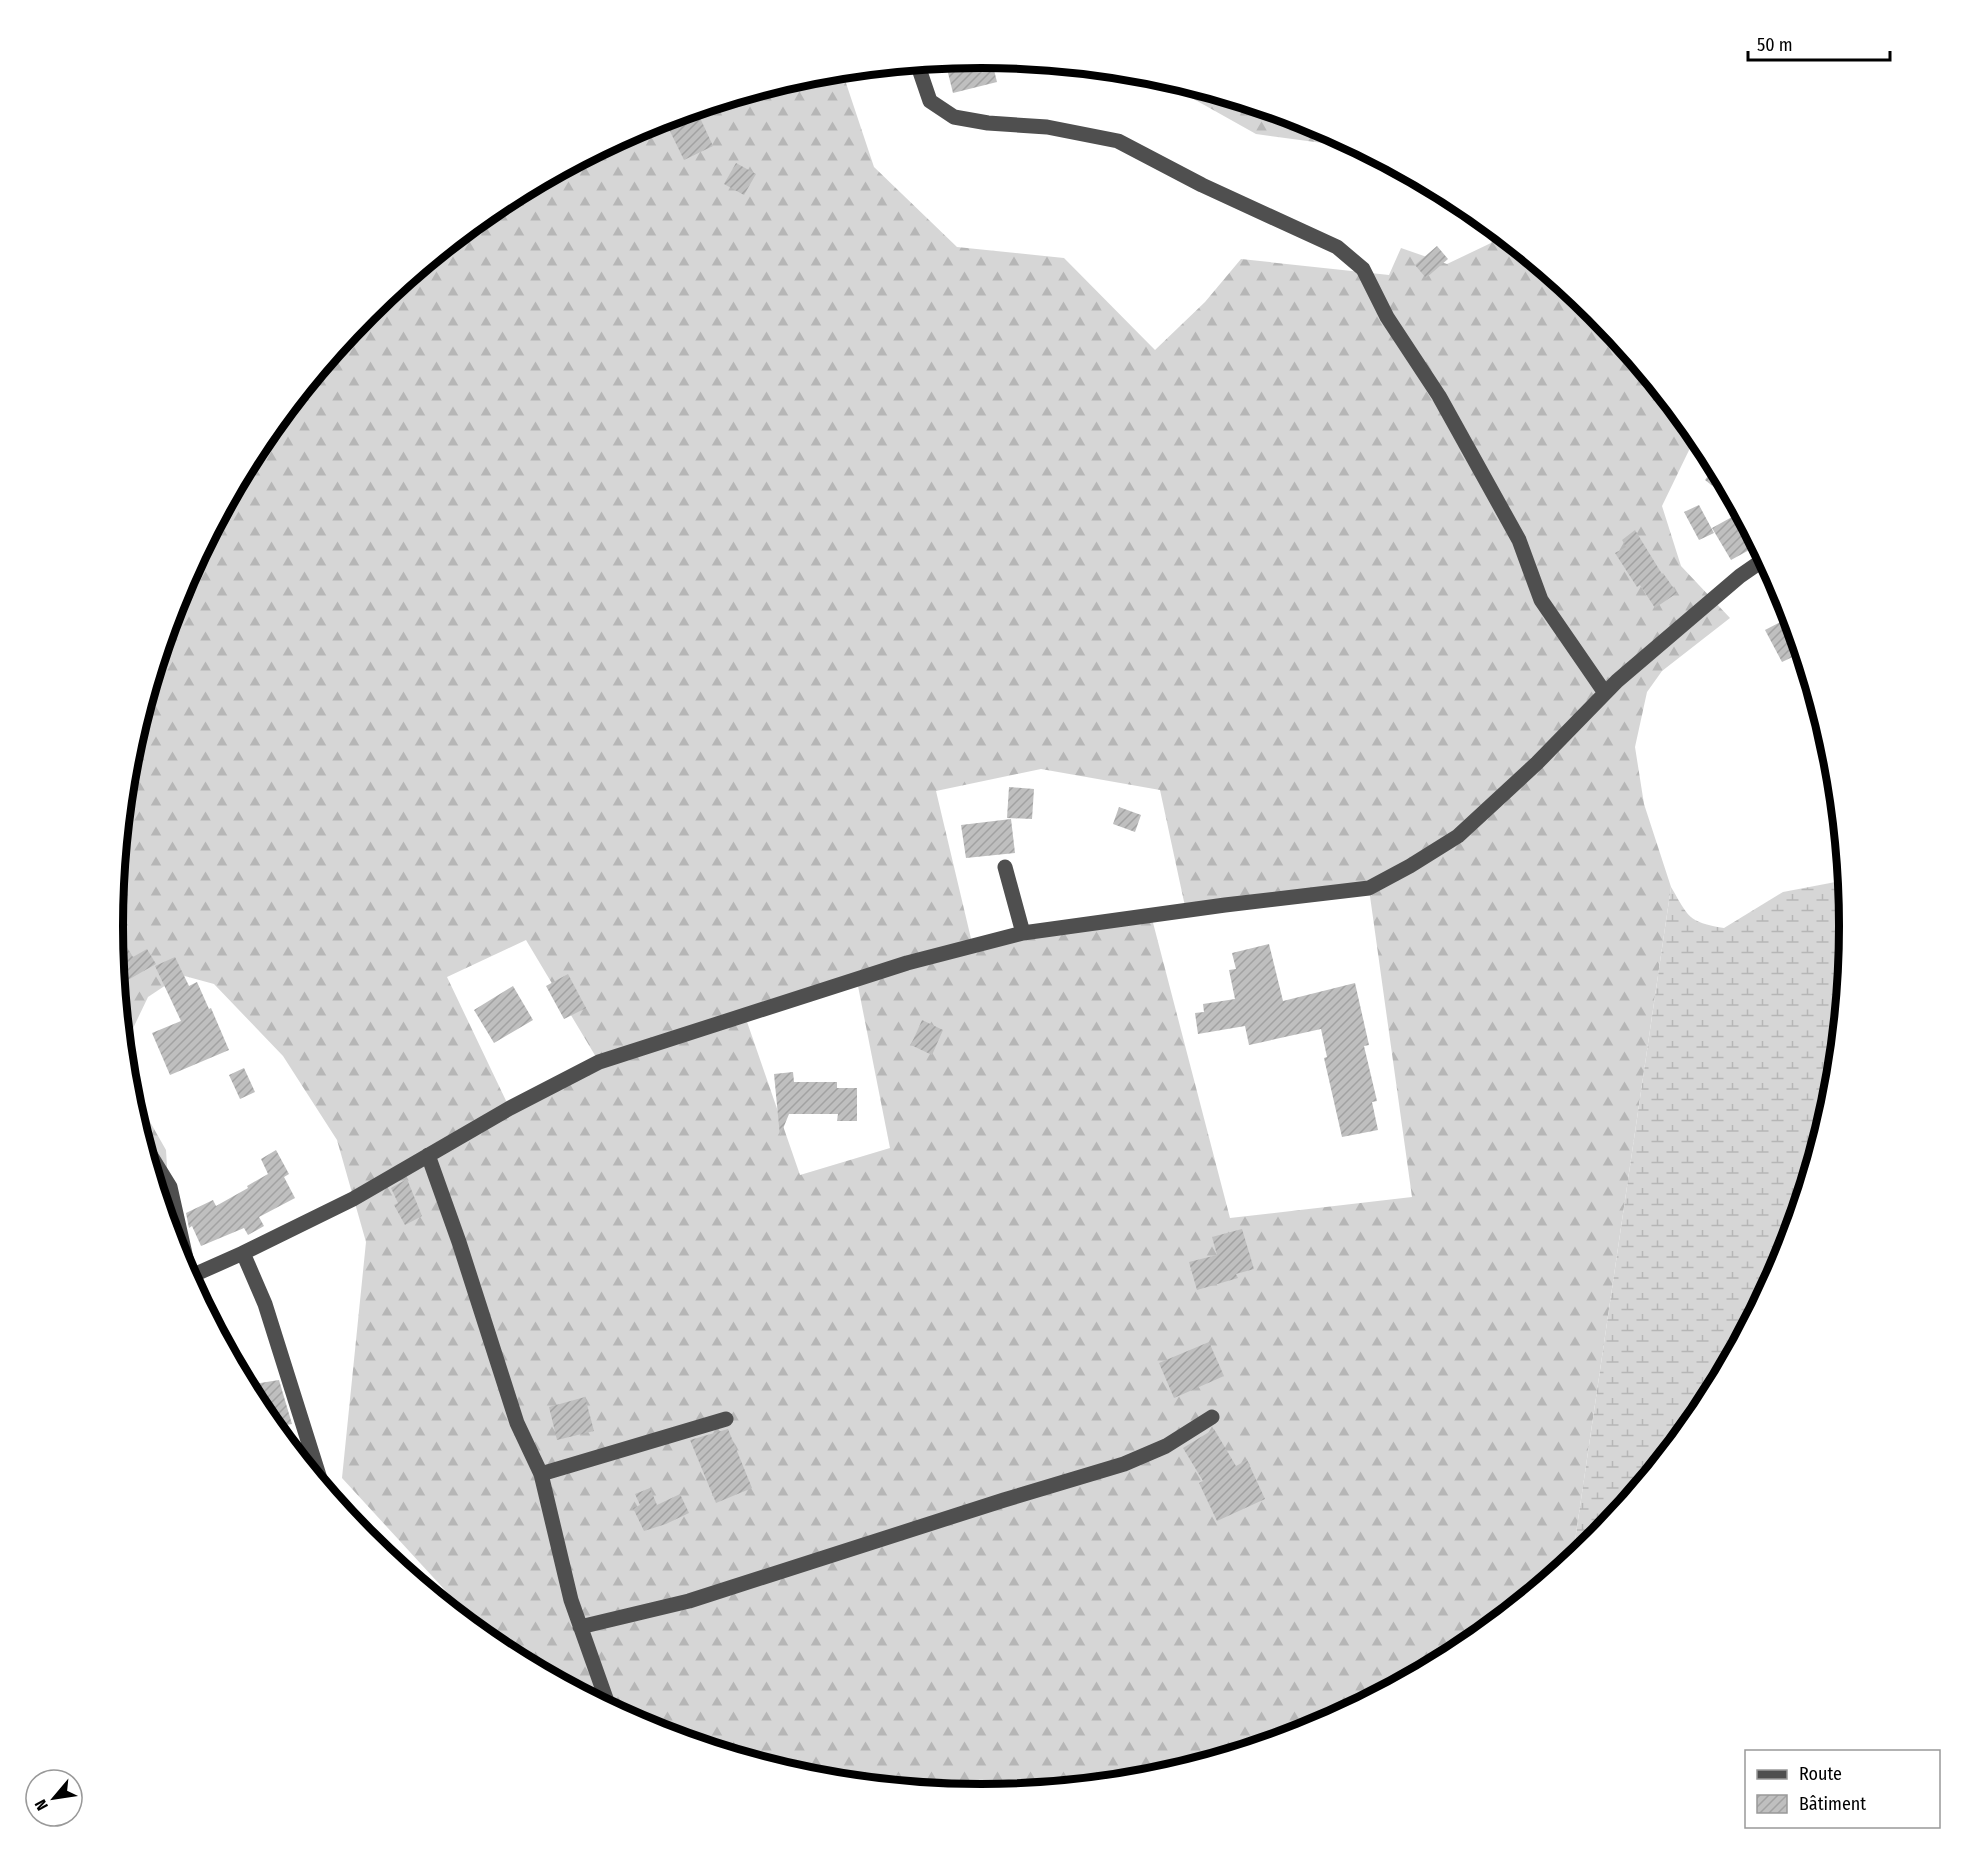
<svg xmlns="http://www.w3.org/2000/svg" width="1964" height="1852" viewBox="0 0 1964 1852" font-family="'Fira Sans Condensed',sans-serif">
  <style>
    .forest { fill: url(#forest-firs); fill-rule: evenodd }
    .wetland { fill: url(#wetland-marsh) }
    .building { fill: url(#building-hatch) }
    .lines { fill: none; stroke-linecap: round; stroke-linejoin: round }
    .minor { stroke: #4f4f4f; stroke-width: 15 }
    .rim { fill: none; stroke: #000; stroke-width: 8 }
  </style>
  <defs>
    <pattern id="forest-firs" width="22" height="20" patternUnits="userSpaceOnUse" patternTransform="scale(1.5)"><rect width="22" height="20" fill="#d6d6d6"/><path d="M5 1l3.5 6h-7zM16 11l3.5 6h-7z" fill="#b6b6b6"/></pattern>
    <pattern id="wetland-marsh" width="20" height="14" patternUnits="userSpaceOnUse" patternTransform="scale(1.5)"><rect width="20" height="14" fill="#d6d6d6"/><path d="M1 5h8M5 5V1M11 12h8M15 12V8" fill="none" stroke="#b6b6b6"/></pattern>
    <pattern id="building-hatch" width="6" height="6" patternUnits="userSpaceOnUse" patternTransform="scale(1.5)"><rect width="6" height="6" fill="#bfbfbf"/><path d="M-1 1l2-2M0 6l6-6M5 7l2-2" fill="none" stroke="#a2a2a2"/></pattern>
  </defs>
  <rect width="100%" height="100%" fill="#fff"/>
  <path class="forest" d="M842 71 874 167 957 247 1064 258 1155 350 1205 302 1241 259 1389 275 1401 248 1447 264 1491 243 1497 230 1597 312 1701 439 1692 444 1662 506 1681 566 1730 618 1662 671 1647 692 1635 747 1644 804 1671 887 1572 1561 1465 1649 1314 1729 1151 1778 982 1795 812 1778 649 1729 499 1649 342 1478 366 1242 337 1140 283 1056 214 984 181 975 148 997 125 1045 113 926 130 756 179 593 260 443 368 311 499 203 650 123 813 74ZM1041 769 1160 790 1186 911 1369 889 1412 1197 1230 1218 1151 915 973 947 936 791ZM526 940 599 1062 509 1107 447 977ZM857 981 890 1148 800 1175 745 1016Z
    M1149 74 1315 123 1326 129 1330 144 1256 134Z
    M129 1085 166 1150 168 1184 159 1191 130 1095Z"/>
  <path class="wetland" d="M1846 880 1851 926 1834 1096 1785 1259 1704 1409 1596 1541 1572 1561 1671 887C1689 917 1687 922 1724 928L1783 892Z"/>
  <path class="building" d="M982 57 991 58 997 82 953 93 945 61Z
    M696 109 713 146 684 160 664 119Z
    M736 163 756 174 744 195 724 184Z
    M1437 246 1448 259 1426 278 1415 265Z
    M1716 465 1722 475 1738 506 1705 480Z
    M1699 505 1714 533 1699 540 1684 512Z
    M1741 512 1750 527 1741 532 1751 549 1731 560 1712 528Z
    M1635 530 1662 574 1663 573 1677 593 1655 608 1640 585 1637 587 1615 553 1626 547 1622 540Z
    M1792 616 1803 652 1782 662 1765 630Z
    M1009 787 1034 789 1032 819 1007 818Z
    M1119 807 1141 815 1135 832 1113 824Z
    M1011 819 1015 853 966 858 961 825Z
    M113 924 133 957 147 949 156 964 119 985Z
    M1269 944 1283 1001 1355 983 1369 1045 1364 1046 1377 1101 1372 1102 1378 1130 1342 1137 1324 1058 1327 1057 1321 1029 1249 1045 1245 1026 1198 1034 1195 1013 1204 1012 1203 1004 1235 999 1229 970 1236 969 1232 953Z
    M175 957 189 986 197 982 209 1009 211 1008 229 1050 170 1075 152 1033 181 1021 155 966Z
    M568 974 586 1008 564 1019 546 986Z
    M513 986 533 1020 494 1043 474 1010Z
    M922 1020 943 1030 932 1055 911 1045Z
    M244 1068 255 1092 240 1099 229 1075Z
    M793 1072 794 1082H837V1088H857V1121H837L838 1114H789L780 1136 774 1074Z
    M276 1150 289 1174 284 1177 295 1198 259 1217 264 1226 248 1235 244 1228 201 1246 192 1226 189 1228 186 1213 213 1200 216 1206 248 1188 247 1186 268 1174 261 1159Z
    M407 1179 422 1216 405 1225 394 1205 398 1203 391 1188Z
    M1242 1229 1254 1269 1236 1274 1238 1278 1197 1290 1189 1262 1217 1255 1212 1237Z
    M1209 1342 1224 1376 1174 1398 1159 1363Z
    M279 1380 292 1424 274 1427 259 1408 247 1385Z
    M585 1397 594 1431 557 1440 549 1407Z
    M728 1429 752 1488 716 1503 690 1440Z
    M1214 1429 1236 1466 1247 1460 1265 1499 1217 1521 1199 1483 1203 1481 1183 1448Z
    M650 1488 657 1505 680 1494 689 1513 666 1524 644 1531 633 1508 640 1505 635 1494Z"/>
  <g class="lines">
    <path class="minor" d="M917 63 930 101 954 117 988 123 1047 127 1118 141 1202 185 1337 247 1363 269 1387 317 1439 396 1519 540 1541 600 1605 693
      M1005 867 1023 933
      M146 1148 170 1187 190 1276
      M428 1155 459 1242 517 1423 541 1474 571 1600 609 1707
      M243 1253 265 1304 322 1485
      M189 1277 243 1253 353 1199 510 1108 599 1062 907 963 1023 933 1225 905 1369 888 1410 866 1458 836 1537 763 1617 681 1740 576 1766 558
      M541 1474 726 1419
      M580 1627 689 1601 1004 1500 1124 1464 1166 1446 1212 1417"/>
  </g>
  <path d="M0 0H1964V1852H0ZM123 926a858 858 0 1 1 1716 0a858 858 0 1 1-1716 0Z" fill="#fff" fill-rule="evenodd"/>
  <path class="rim" d="M123 926a858 858 0 1 1 1716 0a858 858 0 1 1-1716 0Z"/>
  <rect x="1745" y="1750" width="195" height="78" fill="#ffffff" stroke="#999999" stroke-width="1.5"/>
  <rect x="1757" y="1770" width="30" height="9" fill="#4f4f4f" stroke="#999999" stroke-width="1.5"/>
  <text x="1799" y="1780" font-size="18" fill="#000000">Route</text>
  <rect x="1757" y="1795" width="30" height="18" fill="url(#building-hatch)" stroke="#999999" stroke-width="1.5"/>
  <text x="1799" y="1810" font-size="18" fill="#000000">Bâtiment</text>
  <g transform="translate(54 1798) rotate(241)"><circle r="28" fill="#ffffff" stroke="#999999" stroke-width="1.5"/>
  <path d="M0-4.5L10 22L0 15L-10 22Z" fill="#000000"/>
  <text y="-9" font-size="16" font-weight="bold" text-anchor="middle" fill="#000000">N</text>
  </g>
  <path d="M1748 51v9h142v-9" fill="none" stroke="#000000" stroke-width="3"/>
  <text x="1757" y="51" font-size="18" fill="#000000" stroke="#ffffff" stroke-width="4.5" paint-order="stroke">50 m</text>
</svg>
